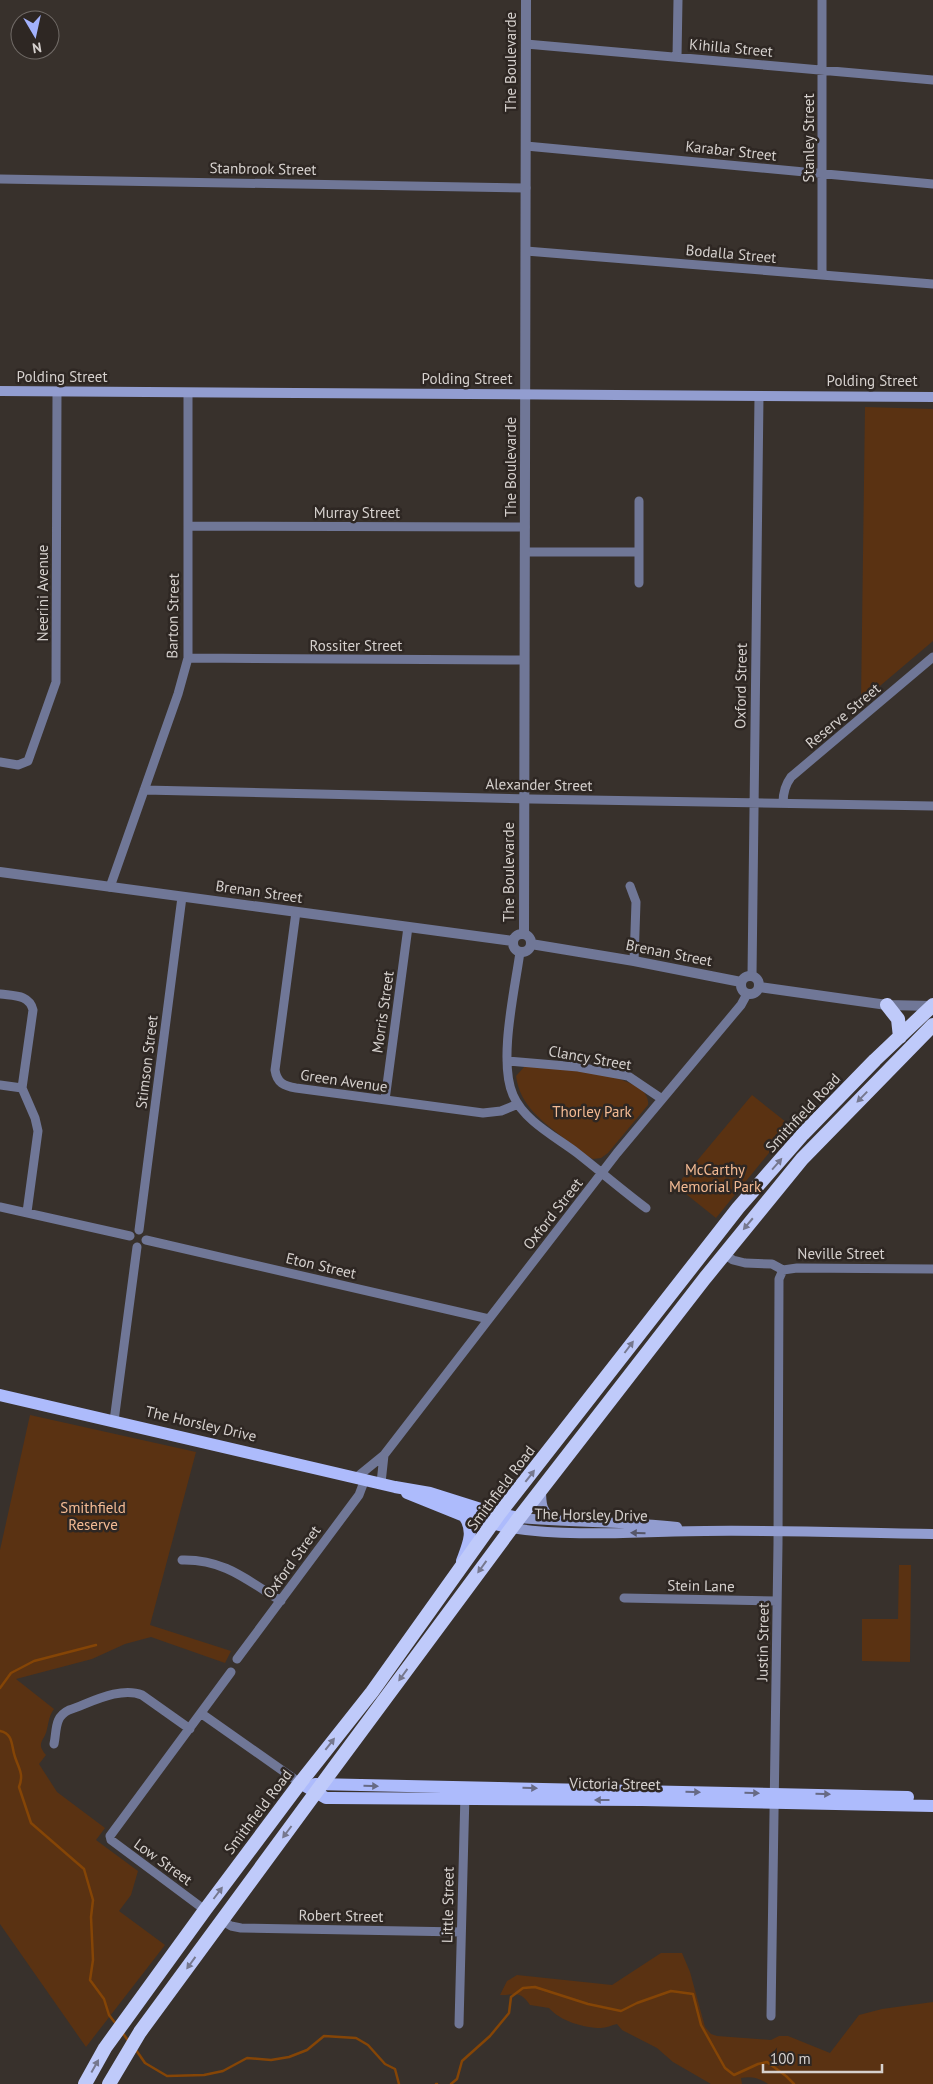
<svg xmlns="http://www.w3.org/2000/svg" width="933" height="2084" viewBox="0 0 933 2084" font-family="'PT Sans',sans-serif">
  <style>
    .green { fill: #5a3212 }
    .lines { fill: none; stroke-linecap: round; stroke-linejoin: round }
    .stream { stroke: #854506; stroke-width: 2.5 }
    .minor { stroke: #707797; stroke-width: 9 }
    .tertiary { stroke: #707797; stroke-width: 10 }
    .secondary { stroke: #929dd0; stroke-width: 10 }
    .primary { stroke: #adbbfc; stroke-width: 12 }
    .trunk { stroke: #bfcafa; stroke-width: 14 }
    .oneway { fill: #76788e }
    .oneway2 { fill: #565668 }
    .oneway3 { fill: #676a85 }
    .labels { text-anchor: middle; stroke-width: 5; stroke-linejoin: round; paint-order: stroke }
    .street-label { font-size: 15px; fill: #d6d1ce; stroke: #2e2723 }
    .park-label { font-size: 15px; fill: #f4bb94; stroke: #2e2723 }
  </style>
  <rect width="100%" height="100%" fill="#38312c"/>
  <path class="green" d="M865 407 933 409V641L861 702Z
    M525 1066H539C561 1069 653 1074 648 1105L608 1153 601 1158 593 1159C583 1154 574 1146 565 1139 542 1121 520 1106 516 1076Z
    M752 1095 791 1126 716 1218 676 1186Z
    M30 1415 196 1452 150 1625 231 1651 225 1663 151 1637 125 1644 92 1659 16 1679 54 1709C49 1716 49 1721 47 1729 45 1741 35 1742 46 1755L39 1764 57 1792 105 1828 96 1840 138 1871 131 1895 119 1911 165 1945 86 2047 0 1924V1550Z
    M899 1565H911L910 1662 862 1661V1619H898Z
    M661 1953H682L690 1972 705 2027 711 2034 717 2036 771 2040 779 2036H788L830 2053 859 2015 882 2009 933 2002V2084H768C759 2078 752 2076 741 2078L742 2084H711L673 2062 657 2048 622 2030 617 2024C612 2025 606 2028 601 2028 584 2028 560 2021 549 2008L530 2005C520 1990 515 1995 500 1995L507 1981 517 1975 612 1985Z"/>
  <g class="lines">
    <path class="stream" d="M0 1688 11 1673 34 1661 96 1645
      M0 1731C14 1734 11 1746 15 1757 19 1769 24 1774 19 1787L31 1823 84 1869 93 1900 91 1917 93 1960 90 1980 104 1999 109 2015 116 2024
      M122 2032 129 2042
      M136 2050 145 2063 167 2076 204 2075 223 2071 247 2058 271 2060 289 2057 307 2050 324 2036 356 2038 368 2045 385 2064 395 2069 399 2084
      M436 2084H437
      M451 2084 457 2079 462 2061 490 2036 509 2013 511 1997 523 1988 535 1987 588 2004 621 2011 637 2003 671 1991 693 1994 701 2025 725 2068 734 2075 758 2064 767 2062 786 2076 794 2084"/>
    <path class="minor" d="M822 0V275
      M526 44 933 80
      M677 57 678 0
      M526 146 933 184
      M0 179 526 188
      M526 251 933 284
      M188 526 525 527
      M525 552H639
      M639 583V501
      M188 658 524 660
      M0 762 18 765 28 761 56 682 57 392
      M144 790 531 799 933 806
      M783 803C783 792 785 785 791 777L933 657
      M630 886 636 902 634 961
      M110 887 178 694 188 658V393
      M296 912 275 1070C277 1083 284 1086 296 1088L483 1113 501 1111 518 1104
      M520 952C515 989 498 1061 513 1095 524 1121 556 1137 577 1153 600 1171 622 1190 646 1208
      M752 976 759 396
      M0 994C13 996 29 994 33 1010L22 1088 35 1118 38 1131 27 1212
      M507 1061 578 1067 628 1076 662 1099
      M0 1085 22 1088
      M385 1100 408 927
      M0 1207 130 1236
      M139 1230 182 897
      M146 1240 489 1319
      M724 1254 733 1260 745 1263 772 1264 783 1270 797 1268 933 1269
      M114 1421 137 1247
      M357 1477 384 1455 617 1153 741 1005 747 994
      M381 1483 384 1455
      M182 1560C224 1559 247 1580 281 1601
      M624 1598 777 1601
      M237 1659 359 1495 365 1479
      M202 1714 300 1783
      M54 1744C57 1730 54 1717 69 1710 90 1703 120 1686 142 1695L190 1729
      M205 1910 111 1840 110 1836 231 1672
      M221 1920 231 1926 241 1928 461 1932
      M771 2016 778 1544 779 1279 783 1270
      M459 2024 465 1794"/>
    <path class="tertiary" d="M0 872 513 941
      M513 943a9 9 0 1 1 18 0a9 9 0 1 1-18 0Z
      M524 934 526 0
      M531 944 634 961 741 982
      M741 985a9 9 0 1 1 18 0a9 9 0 1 1-18 0Z
      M759 987 887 1005 933 1006"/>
    <path class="secondary" d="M0 391 933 397
      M541 1489C541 1504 541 1513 556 1520
      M519 1518C572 1523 625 1521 677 1527
      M511 1528C575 1538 641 1531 705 1531 781 1530 857 1533 933 1534"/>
    <path class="primary" d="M0 1395 395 1487 430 1493 487 1511 519 1518
      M407 1493 464 1516 511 1528
      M462 1561C468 1545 475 1531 464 1516
      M300 1783 326 1798H331L642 1800 933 1806
      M315 1784 908 1797"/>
    <path class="trunk" d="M887 1005 898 1019 900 1037
      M85 2084 105 2048 205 1910 300 1783 372 1692 499 1514 652 1318 738 1208 803 1134 875 1060 933 1005
      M109 2084 140 2032 336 1765 519 1518 705 1278 802 1159 933 1025"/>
  </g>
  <defs><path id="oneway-solid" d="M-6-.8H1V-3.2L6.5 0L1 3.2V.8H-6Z" transform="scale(1.25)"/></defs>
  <g class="oneway">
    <use href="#oneway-solid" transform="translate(862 1097) rotate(134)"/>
    <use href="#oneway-solid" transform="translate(777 1164) rotate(-49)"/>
    <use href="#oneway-solid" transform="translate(748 1224) rotate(130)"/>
    <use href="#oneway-solid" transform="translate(629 1347) rotate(-53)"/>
    <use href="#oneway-solid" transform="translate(530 1476) rotate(-52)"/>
    <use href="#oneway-solid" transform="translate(482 1567) rotate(126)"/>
    <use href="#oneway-solid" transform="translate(403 1675) rotate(126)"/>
    <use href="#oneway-solid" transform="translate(330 1744) rotate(-52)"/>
    <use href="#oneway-solid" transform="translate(287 1832) rotate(127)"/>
    <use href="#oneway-solid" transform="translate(218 1893) rotate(-53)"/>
    <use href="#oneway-solid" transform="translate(191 1963) rotate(126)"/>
    <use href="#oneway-solid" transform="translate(95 2066) rotate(-61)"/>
  </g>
  <use class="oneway2" href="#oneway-solid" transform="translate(638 1533) rotate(-179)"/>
  <g class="oneway3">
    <use href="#oneway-solid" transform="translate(371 1786) rotate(1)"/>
    <use href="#oneway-solid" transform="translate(530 1788) rotate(1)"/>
    <use href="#oneway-solid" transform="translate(693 1792) rotate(1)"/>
    <use href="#oneway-solid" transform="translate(752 1793) rotate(1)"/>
    <use href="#oneway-solid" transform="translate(823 1794) rotate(2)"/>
    <use href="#oneway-solid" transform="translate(602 1800) rotate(-180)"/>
  </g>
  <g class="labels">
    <g class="street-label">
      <text transform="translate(731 48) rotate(5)" y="5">Kihilla Street</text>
      <text transform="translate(511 62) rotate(-90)" y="5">The Boulevarde</text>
      <text transform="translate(809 138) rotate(-90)" y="5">Stanley Street</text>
      <text transform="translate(731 151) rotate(6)" y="5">Karabar Street</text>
      <text transform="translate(263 169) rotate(1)" y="5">Stanbrook Street</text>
      <text transform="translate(731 254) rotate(5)" y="5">Bodalla Street</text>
      <text x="62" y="382">Polding Street</text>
      <text x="467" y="384">Polding Street</text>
      <text x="872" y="386">Polding Street</text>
      <text transform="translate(511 467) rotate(-90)" y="5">The Boulevarde</text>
      <text x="357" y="518">Murray Street</text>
      <text transform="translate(43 593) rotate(-90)" y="5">Neerini Avenue</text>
      <text transform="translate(173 616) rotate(-89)" y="5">Barton Street</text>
      <text x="356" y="651">Rossiter Street</text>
      <text transform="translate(741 686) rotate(-89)" y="5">Oxford Street</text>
      <text transform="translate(843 716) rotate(-40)" y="5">Reserve Street</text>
      <text transform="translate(539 785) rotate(1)" y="5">Alexander Street</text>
      <text transform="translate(509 872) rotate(-90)" y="5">The Boulevarde</text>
      <text transform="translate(259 892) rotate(8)" y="5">Brenan Street</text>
      <text transform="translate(669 953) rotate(11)" y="5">Brenan Street</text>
      <text transform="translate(383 1012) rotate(-82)" y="5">Morris Street</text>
      <text transform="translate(590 1058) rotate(10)" y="5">Clancy Street</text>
      <text transform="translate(147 1062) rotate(-83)" y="5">Stimson Street</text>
      <text transform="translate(344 1081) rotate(8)" y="5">Green Avenue</text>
      <text transform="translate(803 1113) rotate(-47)" y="5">Smithfield Road</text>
      <text transform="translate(553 1214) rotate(-52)" y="5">Oxford Street</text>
      <text x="841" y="1259">Neville Street</text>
      <text transform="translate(321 1266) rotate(13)" y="5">Eton Street</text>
      <text transform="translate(201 1424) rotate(13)" y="5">The Horsley Drive</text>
      <text transform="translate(501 1488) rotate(-53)" y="5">Smithfield Road</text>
      <text transform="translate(591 1515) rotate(1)" y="5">The Horsley Drive</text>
      <text transform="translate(292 1562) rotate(-54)" y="5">Oxford Street</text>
      <text transform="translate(701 1586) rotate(1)" y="5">Stein Lane</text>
      <text transform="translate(763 1642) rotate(-89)" y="5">Justin Street</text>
      <text transform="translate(615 1784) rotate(1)" y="5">Victoria Street</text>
      <text transform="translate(258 1812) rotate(-53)" y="5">Smithfield Road</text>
      <text transform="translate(163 1862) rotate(36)" y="5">Low Street</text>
      <text transform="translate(448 1905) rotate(-89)" y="5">Little Street</text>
      <text transform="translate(341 1916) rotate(1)" y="5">Robert Street</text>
    </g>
    <g class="park-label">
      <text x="592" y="1117">Thorley Park</text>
      <text x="715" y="1175">McCarthy<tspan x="715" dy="17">Memorial Park</tspan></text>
      <text x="93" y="1513">Smithfield<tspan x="93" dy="17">Reserve</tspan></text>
    </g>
  </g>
  <g transform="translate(35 35) rotate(171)"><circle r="24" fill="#2e2723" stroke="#716b67"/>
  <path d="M0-4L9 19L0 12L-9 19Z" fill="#a3b2fd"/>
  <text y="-8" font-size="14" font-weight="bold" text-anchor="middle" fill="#d6d1ce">N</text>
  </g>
  <path d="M763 2064v8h119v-8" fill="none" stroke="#d6d1ce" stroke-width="2.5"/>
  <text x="770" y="2064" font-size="15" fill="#d6d1ce" stroke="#2e2723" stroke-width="4" paint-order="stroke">100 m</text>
</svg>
